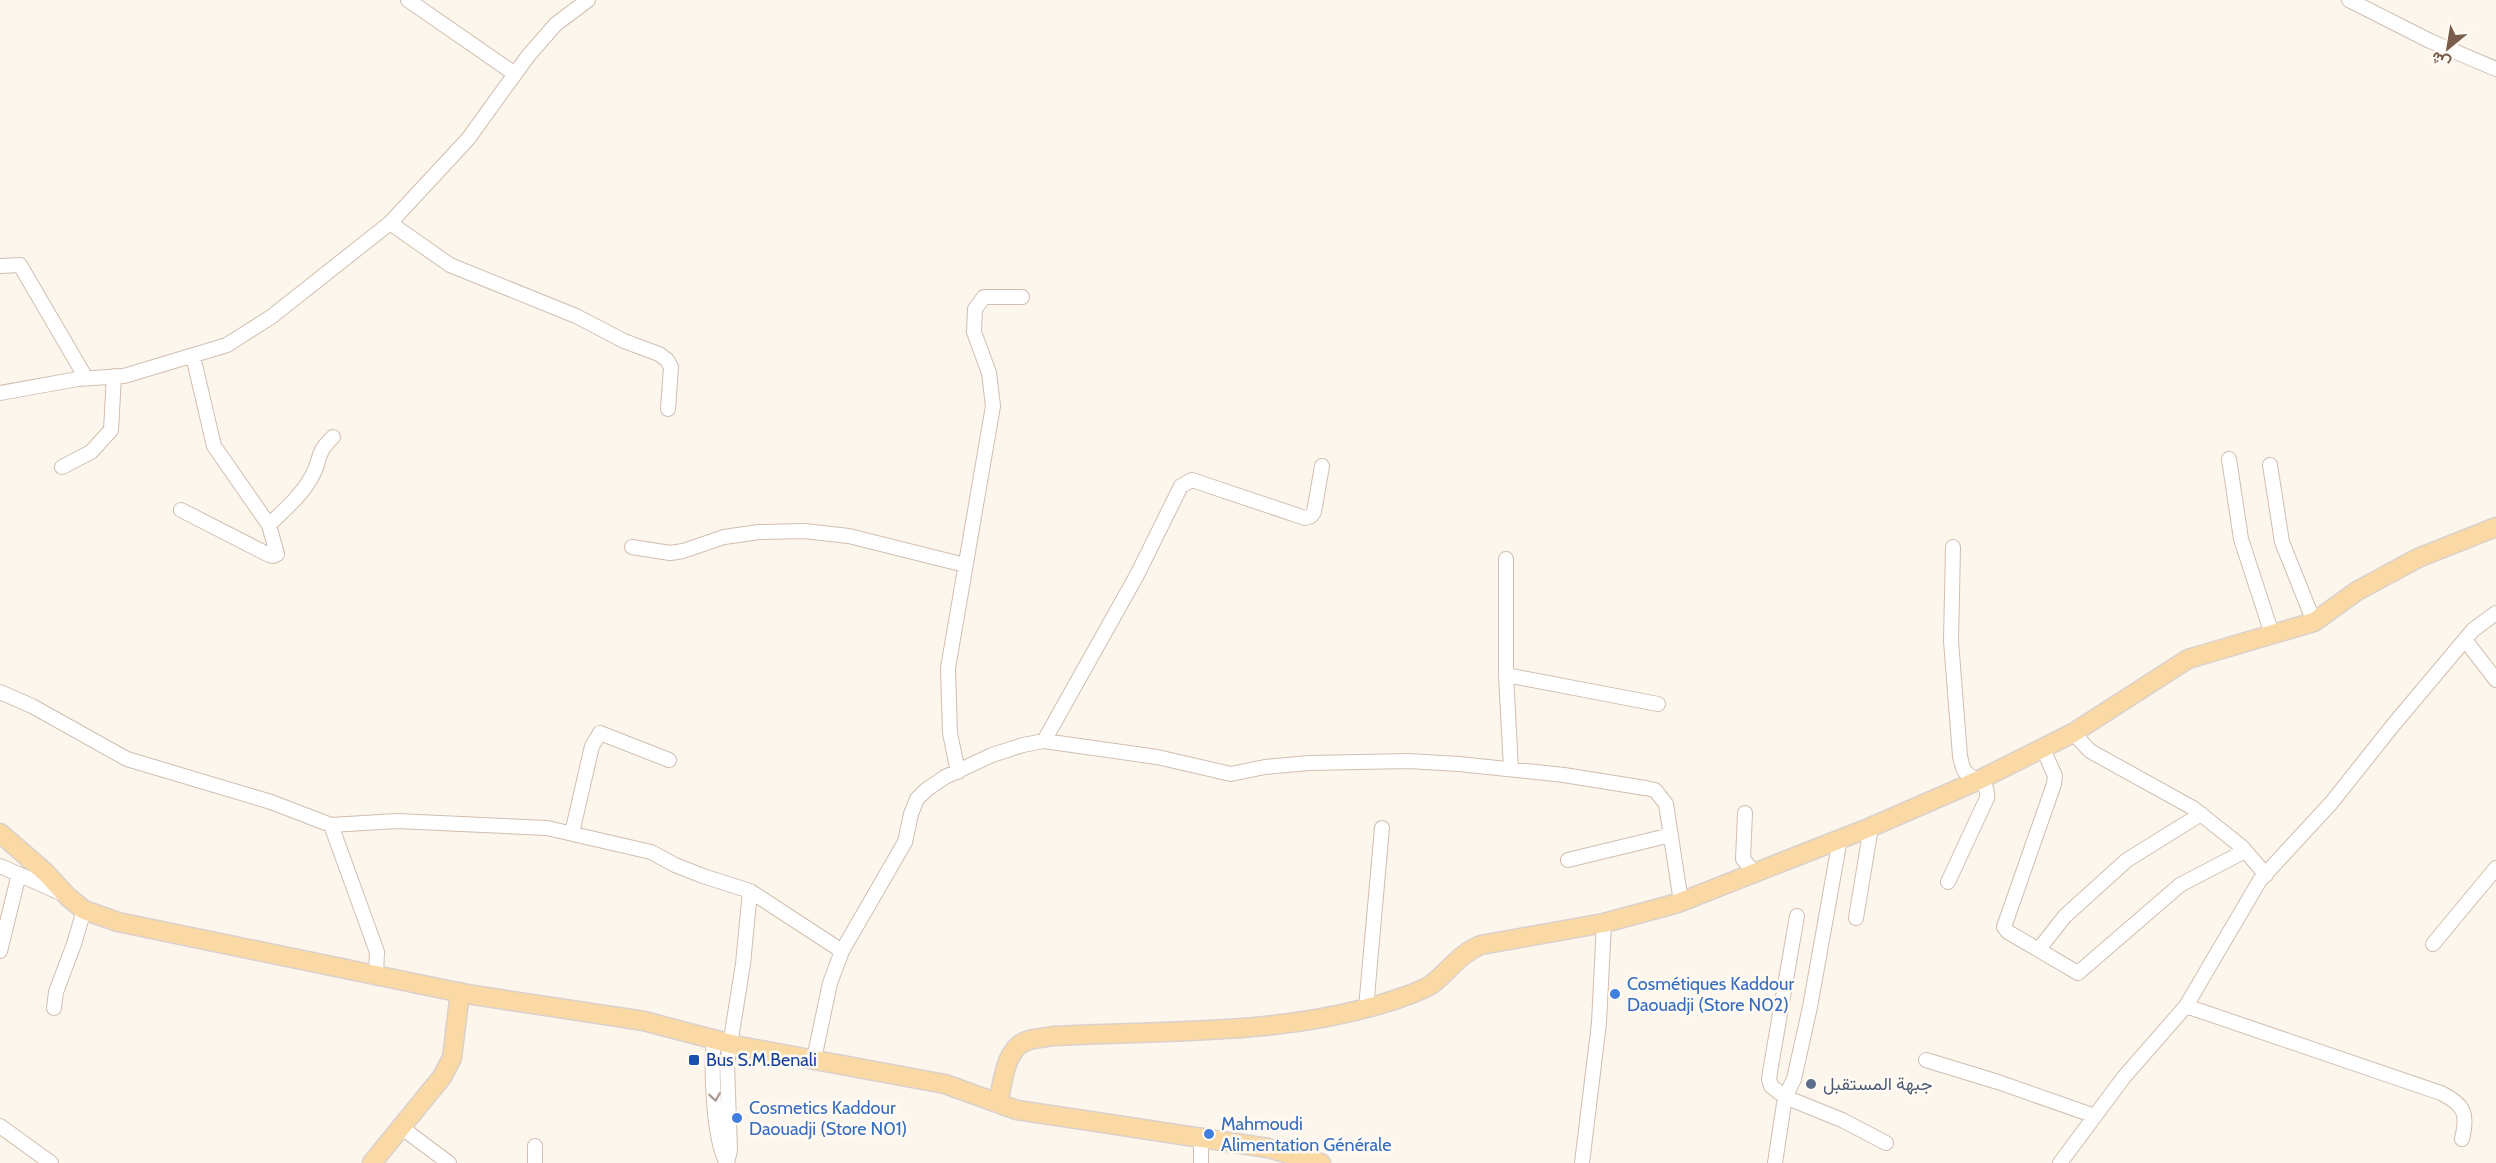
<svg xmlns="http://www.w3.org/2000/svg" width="2496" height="1163" viewBox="0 0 2496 1163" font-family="Cabin,Vazirmatn,sans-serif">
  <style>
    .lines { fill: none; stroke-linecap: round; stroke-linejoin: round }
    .minor-casing { stroke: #d1beb0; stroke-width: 16 }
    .major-casing { stroke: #dad1cd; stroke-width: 21 }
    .minor { stroke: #fff; stroke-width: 14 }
    .major { stroke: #fbd9a5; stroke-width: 18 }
    .oneway { stroke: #af9d94 }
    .shop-dot { fill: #3f7fe0; stroke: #fffaf3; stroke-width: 2 }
    .transit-dot { fill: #1a4fb4; stroke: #fffaf3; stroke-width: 2 }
    .service-dot { fill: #5c6f8a; stroke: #fffaf3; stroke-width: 2 }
    .labels { text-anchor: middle; stroke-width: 5; stroke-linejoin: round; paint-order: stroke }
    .shop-label { font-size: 18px; fill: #366cbe; stroke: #fffaf3; text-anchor: start }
    .transit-label { font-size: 18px; fill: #164399; stroke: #fffaf3; text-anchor: start }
    .service-label { font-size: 18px; fill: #4e5e75; stroke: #fffaf3; text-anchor: start }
  </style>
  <rect width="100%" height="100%" fill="#fdf6ec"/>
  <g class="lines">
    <defs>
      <path id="minor" d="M408 0 515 74
        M2349 0 2430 41 2496 69
        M390 223 450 265 576 316 624 341 659 354 667 360 671 367 668 409
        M0 266 20 265 86 378
        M0 393 78 379 124 376 227 345 271 317 390 223 468 139 528 56 556 24 588 0
        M2229 459 2241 539 2272 634
        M2270 465 2282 542 2314 622
        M62 467 91 452 111 430 114 376
        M181 510 269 555 273 556 277 554 269 525 214 446 193 356
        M269 525C283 511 301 496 311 478 322 460 314 455 333 437
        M632 547 670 553 683 551 724 537 759 532 804 531 849 536 965 565
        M1506 559V675L1511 769
        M2465 640 2496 680
        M1506 675 1658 704
        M0 692 32 706 127 759 271 802 331 825
        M2073 733 2090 751 2193 808 2242 847 2266 875
        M1044 741 1137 575 1181 486 1192 480 1305 518 1311 516 1314 512 1322 466
        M2043 749 2055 776 2054 784 2004 927 2008 932 2078 973 2180 885 2245 851
        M958 772 950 733 948 668 993 406 989 373 974 332 975 309 984 297H1022
        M1745 813 1743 859 1754 872
        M572 833 592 746 600 733 669 760
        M1568 860 1671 835
        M0 866 63 894
        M1948 882 1987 798C1989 779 1972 782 1964 770 1962 766 1961 760 1960 756L1951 641 1953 547
        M1797 916 1771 1066 1769 1079 1771 1086 1785 1097 1842 1120 1886 1143
        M1856 918 1871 827
        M2433 944 2496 868
        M2039 949 2065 916 2127 860 2201 814
        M0 951 19 874
        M842 951 905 842 911 814 917 799 926 790 945 777 992 755 1023 745 1044 741 1157 757 1231 774 1265 767 1309 763 1408 761 1459 764 1564 775 1645 788 1655 790 1666 804 1681 902
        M376 975 377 952 331 825 397 821 547 828 651 852 675 865 703 876 750 891 842 951 830 983 814 1059
        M2186 1006 2441 1093C2465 1105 2468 1114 2462 1139
        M54 1008 56 992 74 944 84 910
        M1366 1008 1382 828
        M714 1039C711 1067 713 1140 727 1163
        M1926 1060 1998 1082 2095 1116
        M0 1126 51 1163
        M402 1128 449 1163
        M535 1146V1163
        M727 1163 730 1150 727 1064 743 964 750 891
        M1201 1163V1138
        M1582 1163 1599 1023 1604 923
        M1775 1163 1785 1097 1794 1079 1810 1007 1840 839
        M2060 1163 2124 1077 2186 1006 2260 880 2332 802 2394 724 2473 630 2496 613"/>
      <path id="major" d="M0 833 46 873 68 897 84 910 118 922 467 994 644 1021 739 1046 945 1084 1017 1110 1268 1148 1321 1163
        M998 1103C1003 1084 1004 1052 1024 1042 1032 1038 1044 1038 1053 1036 1166 1030 1285 1036 1394 1000 1405 996 1422 991 1432 984 1449 971 1460 953 1481 945L1604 923 1678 903 1871 827 1979 780 2073 733 2188 659 2314 622 2357 591 2418 558 2496 527
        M372 1163 442 1077 452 1058 460 992"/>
    </defs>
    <use href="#minor" class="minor-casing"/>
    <use href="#major" class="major-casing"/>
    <use href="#minor" class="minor"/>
    <use href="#major" class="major"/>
  </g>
  <defs><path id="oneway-chevron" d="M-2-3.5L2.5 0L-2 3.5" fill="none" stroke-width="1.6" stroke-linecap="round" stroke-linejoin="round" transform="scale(1.5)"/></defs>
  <use class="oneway" href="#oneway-chevron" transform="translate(715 1097) rotate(81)"/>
  <g class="shop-dot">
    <circle cx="1615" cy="994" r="6"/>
    <circle cx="737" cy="1118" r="6"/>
    <circle cx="1209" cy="1134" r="6"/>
  </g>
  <rect class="transit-dot" x="688" y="1054" width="12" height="12" rx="3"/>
  <circle class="service-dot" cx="1811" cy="1084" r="6"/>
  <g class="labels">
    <g class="shop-label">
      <text x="1627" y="990">Cosmétiques Kaddour<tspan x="1627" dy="21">Daouadji (Store N02)</tspan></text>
      <text x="749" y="1114">Cosmetics Kaddour<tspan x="749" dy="21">Daouadji (Store N01)</tspan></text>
      <text x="1221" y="1130">Mahmoudi<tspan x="1221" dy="21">Alimentation Générale</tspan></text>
    </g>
    <g class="transit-label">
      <text x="706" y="1066">Bus S.M.Benali</text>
    </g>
    <g class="service-label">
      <text x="1823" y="1090">جبهة المستقبل</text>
    </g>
  </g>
  <g transform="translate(2448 48) rotate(210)" stroke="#fffaf3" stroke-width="4.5" paint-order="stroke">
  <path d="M0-4.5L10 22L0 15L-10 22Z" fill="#7a5c4d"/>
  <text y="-9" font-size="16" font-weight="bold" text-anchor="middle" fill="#7a5c4d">ش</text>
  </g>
</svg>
